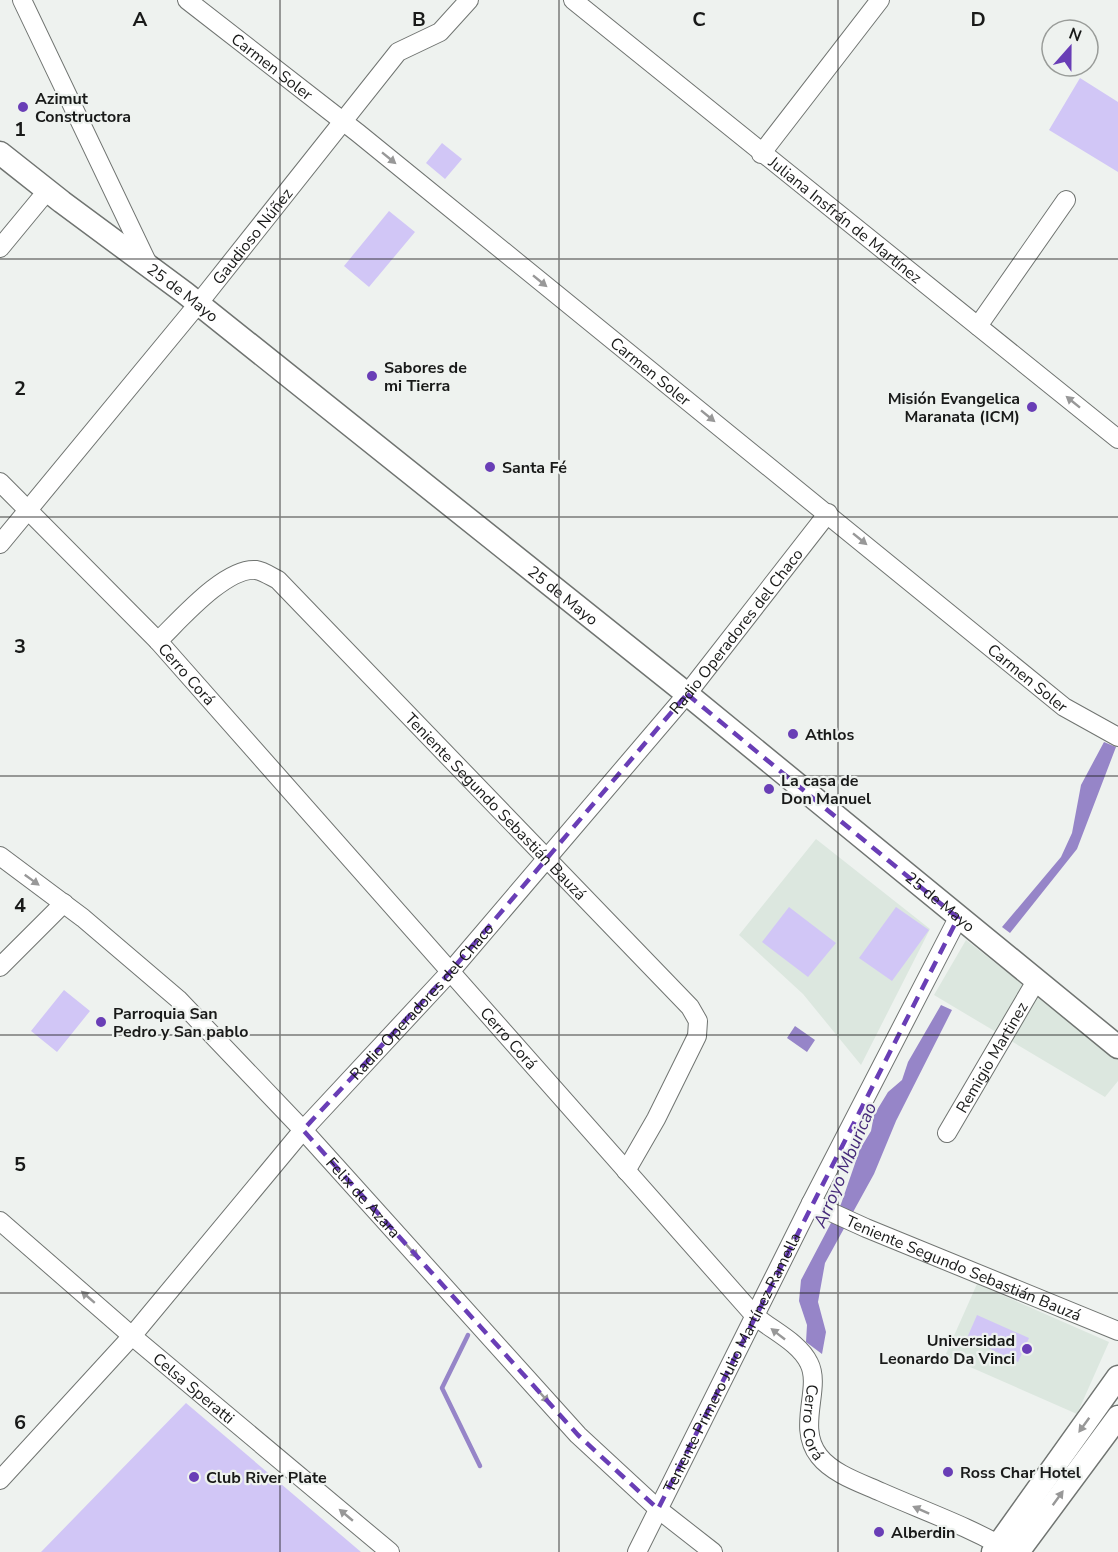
<svg xmlns="http://www.w3.org/2000/svg" width="1118" height="1552" viewBox="0 0 1118 1552" font-family="'Nunito Sans',sans-serif">
  <style>
    .built { fill: #dce7df }
    .green { fill: #d1c6f6 }
    .water { fill: #9685c8 }
    .lines { fill: none; stroke-linecap: round; stroke-linejoin: round }
    .stream { stroke: #9685c8; stroke-width: 4.5 }
    .minor-casing { stroke: #707471; stroke-width: 20 }
    .major-casing { stroke: #707471; stroke-width: 25 }
    .minor { stroke: #fff; stroke-width: 18 }
    .major { stroke: #fff; stroke-width: 22 }
    .oneway { fill: #989898 }
    .marked { fill: none; stroke: #693eb6; stroke-width: 4.5; stroke-dasharray: 12 8; stroke-linejoin: round }
    .grid { fill: none; stroke: #191a19; stroke-width: 1.5; stroke-opacity: 0.55 }
    .poi-dot { fill: #693eb6; stroke: #eef2ef; stroke-width: 2 }
    .labels { text-anchor: middle; stroke-width: 4.5; stroke-linejoin: round; paint-order: stroke }
    .street-label { font-size: 16px; fill: #191a19; stroke: #eef2ef }
    .poi-label { font-size: 16px; font-weight: bold; fill: #191a19; stroke: #eef2ef; text-anchor: start }
    .water-label { font-size: 18px; font-style: italic; fill: #452979; stroke: #eef2ef }
    .grid-label { font-size: 20px; text-anchor: middle; font-weight: bold; fill: #191a19; stroke: #eef2ef; stroke-width: 4.5; stroke-linejoin: round; paint-order: stroke }
  </style>
  <rect width="100%" height="100%" fill="#eef2ef"/>
  <path class="built" d="M816 839 930 929 861 1065 803 994 739 935Z
    M966 940 1118 1059V1081L1105 1097 934 995Z
    M977 1284 1109 1342 1077 1414 945 1356Z"/>
  <path class="green" d="M1080 78 1118 102V172L1049 130Z
    M442 143 462 159 445 179 426 163Z
    M389 211 415 232 369 287 344 266Z
    M789 907 836 943 808 977 762 942Z
    M896 907 929 930 892 981 859 958Z
    M64 990 90 1011 57 1052 31 1031Z
    M977 1315 1029 1338 1018 1362 967 1338Z
    M186 1403 361 1552H41Z"/>
  <path class="water" d="M1104 742 1116 747 1077 849 1010 933 1002 927 1061 857 1072 833 1081 785Z
    M941 1005 952 1010 896 1121 874 1174 825 1263 818 1302 826 1332 822 1354 806 1342 807 1325 799 1301 801 1280 841 1204 860 1149 871 1131 874 1115 888 1092 902 1080 908 1062Z
    M795 1026 815 1040 807 1052 787 1038Z"/>
  <g class="lines">
    <path class="stream" d="M468 1335 442 1388 480 1466"/>
    <defs>
      <g id="minor">
        <path d="M22 0 149 266"/>
        <path id="s1" d="M187 0 358 133 1064 707 1118 737"/>
        <path id="s2" d="M573 0 1118 439"/>
        <path d="M761 154 880 0"/>
        <path d="M0 248 47 191"/>
        <path d="M978 326 1066 200"/>
        <path id="s3" d="M0 482 158 641 754 1315C771 1330 799 1342 809 1363 822 1388 796 1427 819 1456 833 1474 861 1483 881 1492 924 1511 970 1527 1010 1551"/>
        <path id="s4" d="M0 544 198 304 398 52 440 32 469 0"/>
        <path id="s5" d="M158 641C179 621 225 567 256 570 263 571 272 577 278 580L690 1007 698 1021 697 1036 656 1119 626 1171"/>
        <path id="s6" d="M0 856 83 918 178 999 303 1130 578 1435 658 1509 713 1552"/>
        <path d="M0 967 64 903"/>
        <path id="s7" d="M947 1133 1036 981"/>
        <path id="s8" d="M811 1203 866 1228 1118 1331"/>
        <path id="s9" d="M0 1221 132 1336 390 1552"/>
        <path id="s10" d="M0 1480 132 1336 303 1130 450 972 687 694 828 513"/>
        <path id="s11" d="M637 1552 811 1203 958 918"/>
      </g>
      <g id="major">
        <path id="s12" d="M0 153 62 202 185 293 687 694 1118 1047"/>
        <path d="M993 1552 1118 1377"/>
        <path d="M1018 1552 1118 1417"/>
      </g>
    </defs>
    <use href="#minor" class="minor-casing"/>
    <use href="#major" class="major-casing"/>
    <use href="#minor" class="minor"/>
    <use href="#major" class="major"/>
  </g>
  <defs><path id="oneway-solid" d="M-6-.8H1V-3.2L6.5 0L1 3.2V.8H-6Z" transform="scale(1.5)"/></defs>
  <g class="oneway">
    <use href="#oneway-solid" transform="translate(389 158) rotate(39)"/>
    <use href="#oneway-solid" transform="translate(540 281) rotate(39)"/>
    <use href="#oneway-solid" transform="translate(1073 402) rotate(-141)"/>
    <use href="#oneway-solid" transform="translate(708 416) rotate(39)"/>
    <use href="#oneway-solid" transform="translate(860 539) rotate(39)"/>
    <use href="#oneway-solid" transform="translate(32 880) rotate(36)"/>
    <use href="#oneway-solid" transform="translate(412 1251) rotate(48)"/>
    <use href="#oneway-solid" transform="translate(88 1297) rotate(-139)"/>
    <use href="#oneway-solid" transform="translate(778 1334) rotate(-142)"/>
    <use href="#oneway-solid" transform="translate(543 1396) rotate(48)"/>
    <use href="#oneway-solid" transform="translate(1084 1425) rotate(126)"/>
    <use href="#oneway-solid" transform="translate(1058 1498) rotate(-54)"/>
    <use href="#oneway-solid" transform="translate(921 1510) rotate(-156)"/>
    <use href="#oneway-solid" transform="translate(346 1515) rotate(-140)"/>
  </g>
  <path class="marked" d="M687 694 958 918 658 1509 578 1435 303 1130 450 972Z"/>
  <path class="grid" d="M280 0V1552M559 0V1552M838 0V1552M0 259H1118M0 517H1118M0 776H1118M0 1035H1118M0 1293H1118"/>
  <g class="poi-dot">
    <circle cx="23" cy="107" r="6"/>
    <circle cx="372" cy="376" r="6"/>
    <circle cx="1032" cy="407" r="6"/>
    <circle cx="490" cy="467" r="6"/>
    <circle cx="793" cy="734" r="6"/>
    <circle cx="769" cy="789" r="6"/>
    <circle cx="101" cy="1022" r="6"/>
    <circle cx="1027" cy="1349" r="6"/>
    <circle cx="948" cy="1472" r="6"/>
    <circle cx="194" cy="1477" r="6"/>
    <circle cx="879" cy="1532" r="6"/>
  </g>
  <g class="labels">
    <g class="street-label">
      <text dy="6" stroke="none"><textPath href="#s1" startOffset="108">Carmen Soler</textPath></text>
      <text dy="6" stroke="none"><textPath href="#s2" startOffset="350">Juliana Insfrán de Martínez</textPath></text>
      <text dy="6" stroke="none"><textPath href="#s4" startOffset="398">Gaudioso Núñez</textPath></text>
      <text dy="6" stroke="none"><textPath href="#s12" startOffset="230">25 de Mayo</textPath></text>
      <text dy="6" stroke="none"><textPath href="#s1" startOffset="594">Carmen Soler</textPath></text>
      <text dy="6" stroke="none"><textPath href="#s12" startOffset="716">25 de Mayo</textPath></text>
      <text dy="6" stroke="none"><textPath href="#s10" startOffset="1124">Radio Operadores del Chaco</textPath></text>
      <text dy="6" stroke="none"><textPath href="#s3" startOffset="268">Cerro Corá</textPath></text>
      <text dy="6" stroke="none"><textPath href="#s1" startOffset="1080">Carmen Soler</textPath></text>
      <text dy="6" stroke="none"><textPath href="#s5" startOffset="462">Teniente Segundo Sebastián Bauzá</textPath></text>
      <text dy="6" stroke="none"><textPath href="#s12" startOffset="1202">25 de Mayo</textPath></text>
      <text dy="6" stroke="none"><textPath href="#s10" startOffset="638">Radio Operadores del Chaco</textPath></text>
      <text dy="6" stroke="none"><textPath href="#s3" startOffset="754">Cerro Corá</textPath></text>
      <text dy="6" stroke="none"><textPath href="#s7" startOffset="88">Remigio Martinez</textPath></text>
      <text dy="6" stroke="none"><textPath href="#s6" startOffset="500">Felix de Azara</textPath></text>
      <text dy="6" stroke="none"><textPath href="#s8" startOffset="166">Teniente Segundo Sebastián Bauzá</textPath></text>
      <text dy="6" stroke="none"><textPath href="#s11" startOffset="212">Teniente Primero Julio Martínez Ramella</textPath></text>
      <text dy="6" stroke="none"><textPath href="#s9" startOffset="256">Celsa Speratti</textPath></text>
      <text dy="6" stroke="none"><textPath href="#s3" startOffset="1258">Cerro Corá</textPath></text>
    </g>
    <g class="poi-label">
      <text x="35" y="104">Azimut<tspan x="35" dy="18">Constructora</tspan></text>
      <text x="384" y="373">Sabores de<tspan x="384" dy="18">mi Tierra</tspan></text>
      <text x="1020" y="404" text-anchor="end">Misión Evangelica<tspan x="1020" dy="18">Maranata (ICM)</tspan></text>
      <text x="502" y="473">Santa Fé</text>
      <text x="805" y="740">Athlos</text>
      <text x="781" y="786">La casa de<tspan x="781" dy="18">Don Manuel</tspan></text>
      <text x="113" y="1019">Parroquia San<tspan x="113" dy="18">Pedro y San pablo</tspan></text>
      <text x="1015" y="1346" text-anchor="end">Universidad<tspan x="1015" dy="18">Leonardo Da Vinci</tspan></text>
      <text x="960" y="1478">Ross Char Hotel</text>
      <text x="206" y="1483">Club River Plate</text>
      <text x="891" y="1538">Alberdin</text>
    </g>
    <g class="water-label">
      <text transform="translate(845 1165) rotate(-67)" y="6">Arroyo Mburicao</text>
    </g>
  </g>
  <g class="grid-label">
    <text x="140" y="26">A</text>
    <text x="419" y="26">B</text>
    <text x="699" y="26">C</text>
    <text x="978" y="26">D</text>
    <text x="20" y="136">1</text>
    <text x="20" y="395">2</text>
    <text x="20" y="653">3</text>
    <text x="20" y="912">4</text>
    <text x="20" y="1171">5</text>
    <text x="20" y="1429">6</text>
  </g>
  <g transform="translate(1070 48) rotate(21)"><circle r="28" fill="#eef2ef" stroke="#999c99" stroke-width="1.5"/>
  <path d="M0-4.5L10 22L0 15L-10 22Z" fill="#693eb6"/>
  <text y="-9" font-size="16" font-weight="bold" text-anchor="middle" fill="#191a19">N</text>
  </g>
</svg>
